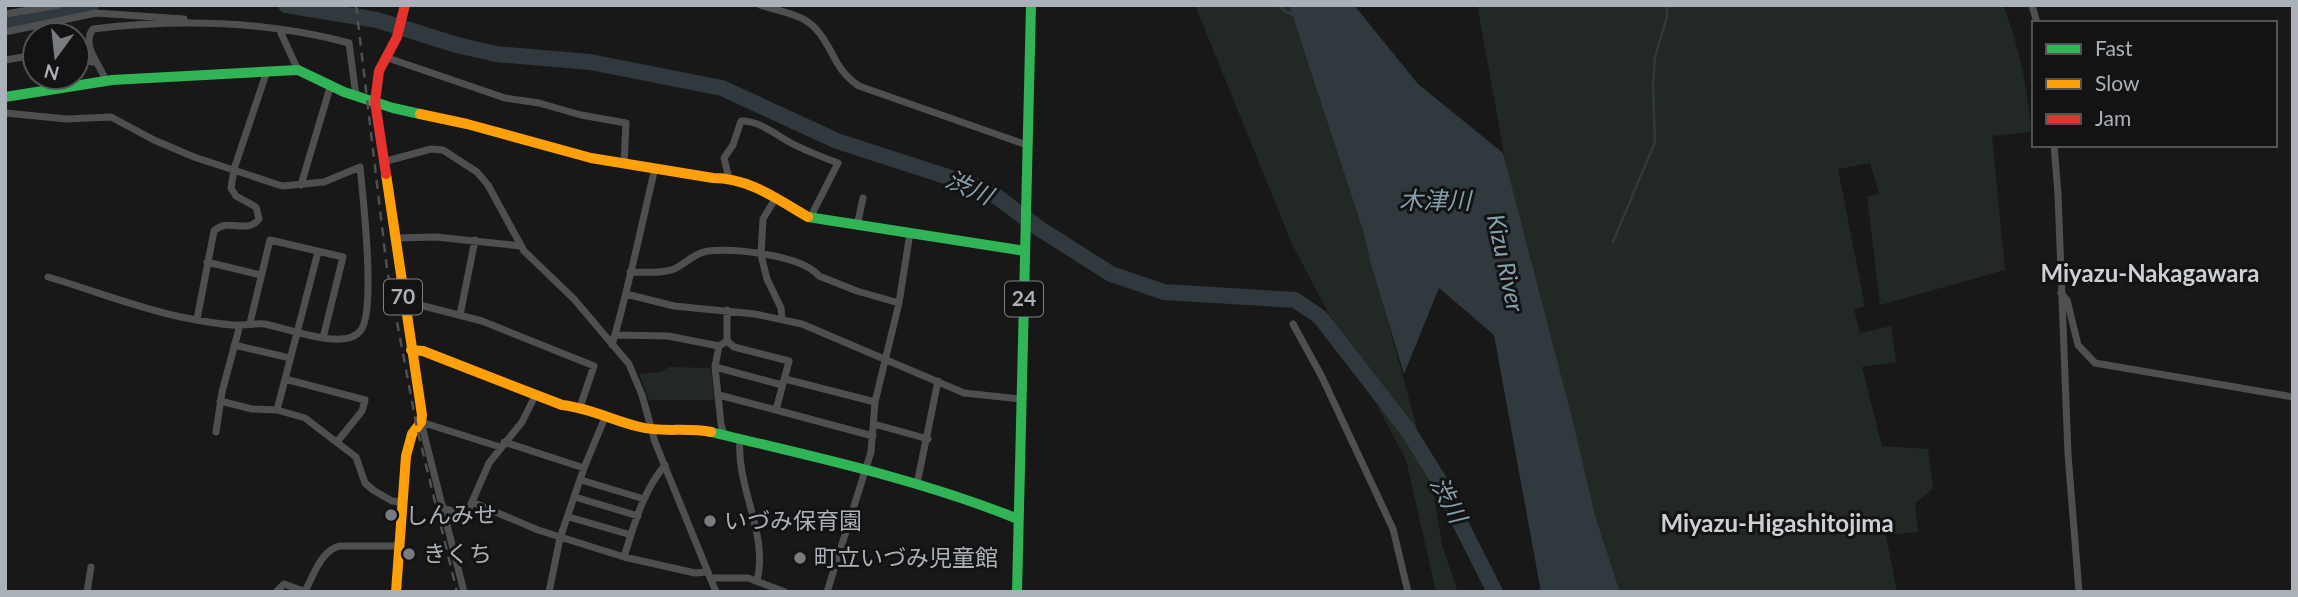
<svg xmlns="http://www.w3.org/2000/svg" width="2298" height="597" viewBox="0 0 2298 597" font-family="Lato,'Noto Sans JP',sans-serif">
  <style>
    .green { fill: #222823 }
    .water { fill: #30393d }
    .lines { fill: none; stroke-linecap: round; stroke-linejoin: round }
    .stream { stroke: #30393d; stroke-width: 2.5 }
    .river { stroke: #30393d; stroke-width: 16 }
    .street { stroke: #4d4f51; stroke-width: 7 }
    .fast { stroke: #30b455; stroke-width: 10 }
    .slow { stroke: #ff9f0a; stroke-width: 10 }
    .jam { stroke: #e5322d; stroke-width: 10 }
    .rail { stroke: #4e4f51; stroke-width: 2.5; stroke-dasharray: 9 7; stroke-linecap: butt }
    .poi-dot { fill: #787b80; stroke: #131314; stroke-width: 2.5 }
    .labels { text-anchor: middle; stroke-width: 6; stroke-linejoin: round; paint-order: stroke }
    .shield { fill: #131314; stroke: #7d8287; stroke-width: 2 }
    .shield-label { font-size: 21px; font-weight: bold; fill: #abb1b8 }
    .poi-label { font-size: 23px; fill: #abb1b8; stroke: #131314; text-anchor: start }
    .water-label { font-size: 24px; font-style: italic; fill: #86a1ae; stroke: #131314 }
    .neighbourhood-label { font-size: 24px; font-weight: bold; fill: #cccfd4; stroke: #131314 }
  </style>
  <rect width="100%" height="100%" fill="#181819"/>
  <path class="green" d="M1195 5H1289L1364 234 1432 483 1442 545 1458 592H1436L1406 460 1292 244Z
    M1477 5H2003C2019 47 2028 87 2031 132L1992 136 2005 270 1880 305 1867 197 1879 194 1870 163 1838 169 1865 306 1854 309 1860 333 1891 326 1896 362 1862 367 1882 446 1928 449 1933 488 1915 504 1918 532 1886 535 1897 592H1620L1595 515 1509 181Z
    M669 367 711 368 714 400H649L639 374 660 372Z"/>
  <path class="water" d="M1289 5H1354L1418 84 1503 153 1572 418 1595 515 1620 592H1541L1494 335 1439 288 1404 374 1371 264 1364 234Z"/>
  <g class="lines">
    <path class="stream" d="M1279 5 1284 11 1294 15
      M1613 242 1655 142 1653 85 1655 57 1667 17V5"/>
    <path class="river" d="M286 5 377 20 457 45 496 54 590 62 722 88 837 141 976 186 996 196 1040 229 1111 274 1164 292 1295 300 1320 317 1407 429 1438 479 1495 592
      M5 22H20L91 5"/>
    <path class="street" d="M760 5C778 11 803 14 816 29 834 49 834 70 859 86L1027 145
      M2032 5 2037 23
      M5 14 59 5
      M280 31 298 70
      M5 32 96 13 184 19
      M385 57 505 98 539 103 581 115 626 123 624 164
      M77 59 93 62
      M5 60 35 55
      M105 80C102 66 80 46 93 29 177 19 267 21 349 43L356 96
      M5 113 67 119 111 117 154 140 194 157 282 186 324 182 360 167C363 197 376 309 361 330 346 352 287 328 265 324 254 323 244 326 233 325 218 324 201 321 186 318 139 309 93 290 48 277
      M2054 145 2058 194 2068 454 2079 592
      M383 162 431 149 443 150 477 172 488 185 524 251 574 299 629 364 642 395 655 442 716 592
      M729 178 724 158 733 145 741 121C759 120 776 135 791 143 806 151 822 157 838 163L810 218
      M301 185 331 84
      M775 199 763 219 761 255 767 279 781 308 782 318
      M857 226 863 198
      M395 238 436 237 521 246
      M207 262 261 275
      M630 272C644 272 661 274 674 269 687 263 694 253 708 251 734 248 802 255 819 276L857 291 899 303
      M2061 293 2067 300 2078 345 2095 363 2293 397
      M626 294 674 306 755 314 802 324 964 393 1021 399
      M405 305 416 304 482 321 594 366 580 407
      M460 315 475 240
      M197 319 214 231C228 217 247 235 259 219L256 207 236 196 231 188 234 169 267 71
      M250 323 270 240 343 257 323 338
      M1293 324 1322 377 1393 529 1408 592
      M615 335 668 336 719 346
      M234 345 290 358
      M612 345C629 287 641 227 655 168
      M715 367 782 385
      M285 379 365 400 362 411 337 442
      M785 379 875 402
      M719 395 776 410 789 361 734 347 727 341
      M535 396 522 422 489 463 472 502 538 530 624 557 695 573 707 572
      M220 401 252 409 277 410 305 418 356 457 365 483 373 490 392 501 402 502
      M277 410 318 252
      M776 410 873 436
      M421 422 464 592
      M421 422 500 447
      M874 424 928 439
      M216 432 222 392 240 325
      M724 436 721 424 715 367 719 346 727 341V310
      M740 440C736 487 769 535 757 581
      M504 442 584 468
      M581 480 644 499
      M917 484 938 381
      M575 497 638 516
      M442 508 464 514 468 511 472 502
      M569 517 631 535
      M624 557C634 525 643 491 665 465
      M710 578H748L785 592
      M305 591C314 575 321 550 340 546H399
      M87 592 91 567
      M276 592 284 584 306 592
      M549 592 560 538 584 468 606 415
      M827 592 871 452 875 402 899 303 910 233"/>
    <path class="fast" d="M5 97 112 80 298 70 344 92 393 108 420 114
      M808 217 1025 251
      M711 432C814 457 919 479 1018 519
      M1017 592 1031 5"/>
    <path class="slow" d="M420 114 467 124 591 158 713 178C749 178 777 199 808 217
      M386 174 422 415 421 422 412 434 406 456 396 592
      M411 350 423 351 562 405C590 408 614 421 640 427 662 433 687 427 711 432"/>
    <path class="jam" d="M386 174 375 102 379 71 397 37 405 5"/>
    <path class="rail" d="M356 5 387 269 417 428 457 592"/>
  </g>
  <g class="poi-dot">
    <circle cx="391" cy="515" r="7"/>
    <circle cx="710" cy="521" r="7"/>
    <circle cx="409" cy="554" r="7"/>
    <circle cx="800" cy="558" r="7"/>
  </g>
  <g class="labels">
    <g class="shield">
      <rect x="384" y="279.5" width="38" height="35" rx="5"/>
      <rect x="1005" y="281.5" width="38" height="35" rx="5"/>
    </g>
    <g class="shield-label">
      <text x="403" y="304">70</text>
      <text x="1024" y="306">24</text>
    </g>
    <g class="poi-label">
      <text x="405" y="523">しんみせ</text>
      <text x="724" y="529">いづみ保育園</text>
      <text x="423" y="562">きくち</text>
      <text x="814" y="566">町立いづみ児童館</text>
    </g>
    <g class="water-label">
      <text transform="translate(969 188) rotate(24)" y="8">渋川</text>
      <text x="1435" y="209">木津川</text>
      <text transform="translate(1505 263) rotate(78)" y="8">Kizu River</text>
      <text transform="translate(1448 500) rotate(62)" y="8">渋川</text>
    </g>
    <g class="neighbourhood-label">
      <text x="2150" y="282">Miyazu-Nakagawara</text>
      <text x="1777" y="532">Miyazu-Higashitojima</text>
    </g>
  </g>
  <rect width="2298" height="597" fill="none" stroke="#abb1b8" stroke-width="14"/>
  <rect x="2032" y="21" width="245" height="126" fill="#131314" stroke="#505256" stroke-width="2"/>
  <rect x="2046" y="44" width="35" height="10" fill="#30b455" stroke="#505256" stroke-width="2"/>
  <text x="2095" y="56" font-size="21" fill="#abb1b8">Fast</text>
  <rect x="2046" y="79" width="35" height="10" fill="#ff9f0a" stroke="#505256" stroke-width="2"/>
  <text x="2095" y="91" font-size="21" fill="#abb1b8">Slow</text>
  <rect x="2046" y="114" width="35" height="10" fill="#e5322d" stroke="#505256" stroke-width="2"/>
  <text x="2095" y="126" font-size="21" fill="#abb1b8">Jam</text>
  <g transform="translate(56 56) rotate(195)"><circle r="33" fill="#131314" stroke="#505256" stroke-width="2"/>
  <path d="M0-5L12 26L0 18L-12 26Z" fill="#787b80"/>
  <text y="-10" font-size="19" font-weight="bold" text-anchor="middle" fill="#abb1b8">N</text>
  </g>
</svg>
